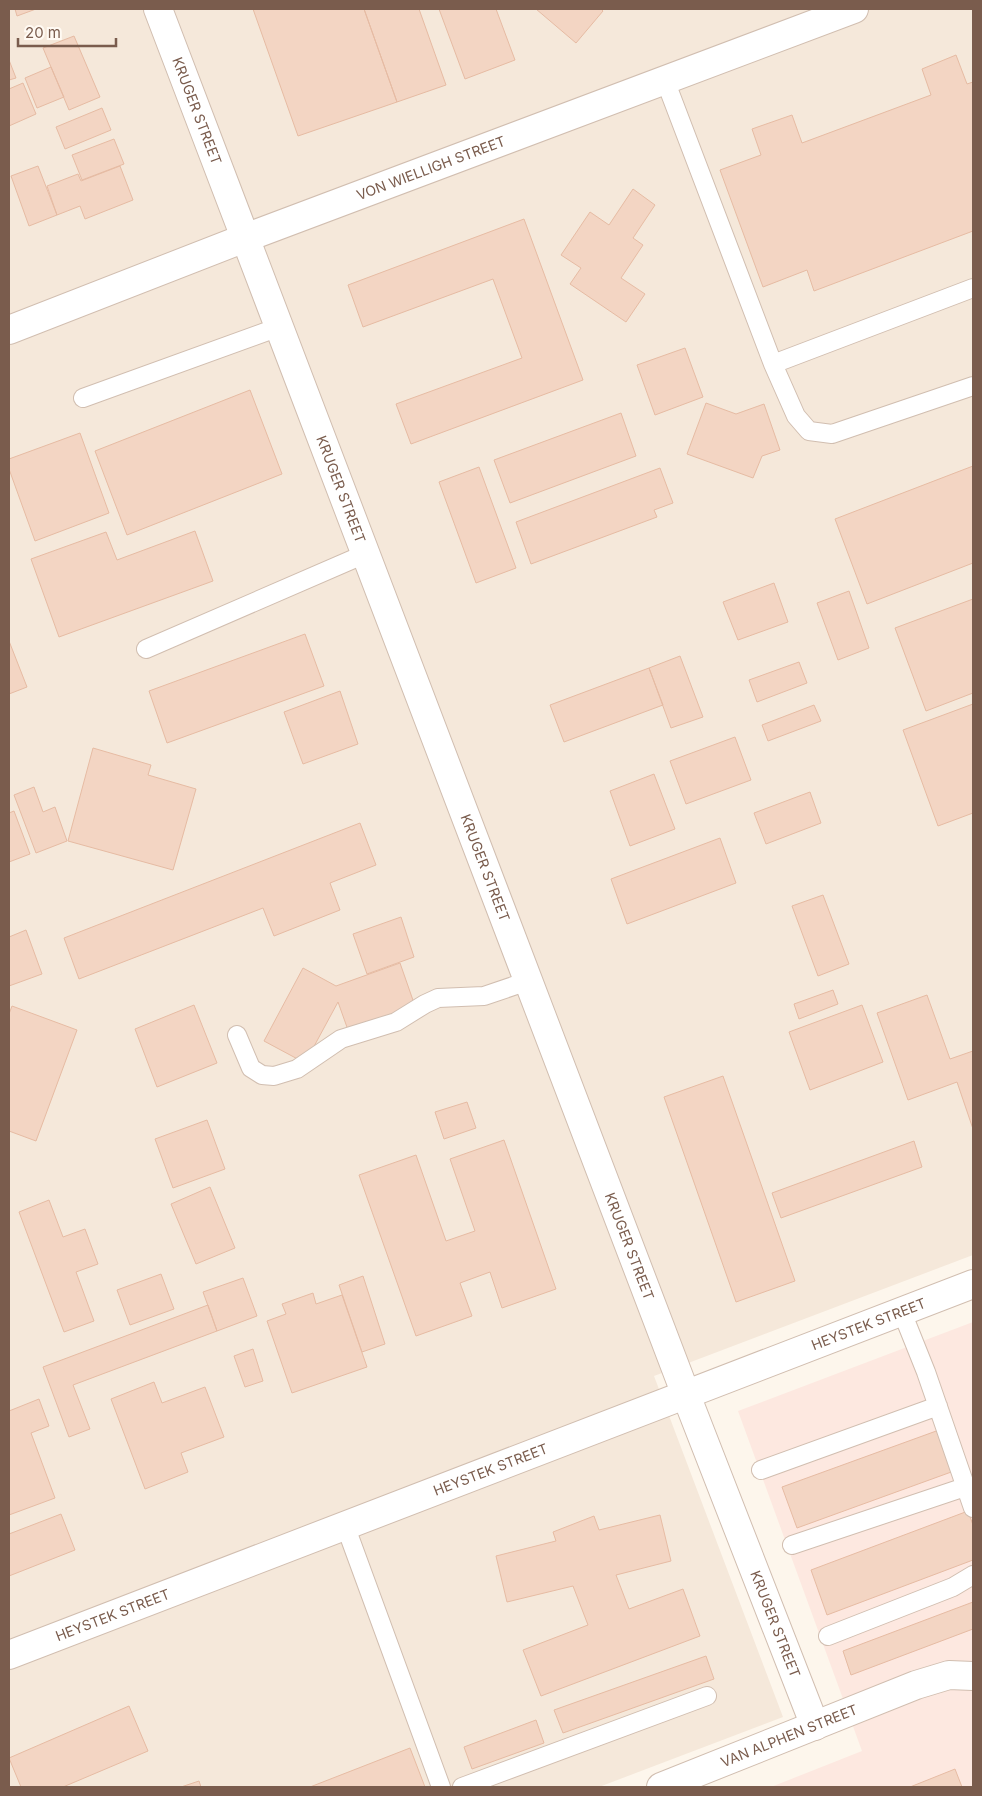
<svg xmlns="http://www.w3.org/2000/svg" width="982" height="1796" viewBox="0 0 982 1796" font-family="Inter,sans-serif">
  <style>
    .residential { fill: #f5e8da }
    .commercial { fill: #fde8e0 }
    .building { fill: #f3d5c3; stroke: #e6bba3 }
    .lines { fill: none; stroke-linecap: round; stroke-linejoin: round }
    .lane-casing { stroke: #d1beb0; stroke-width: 20 }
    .street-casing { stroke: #d1beb0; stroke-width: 30 }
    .lane { stroke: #fff; stroke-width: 18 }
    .street { stroke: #fff; stroke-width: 28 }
    .labels { text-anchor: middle; stroke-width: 4; stroke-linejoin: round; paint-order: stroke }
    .street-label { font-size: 14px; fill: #7a5c4d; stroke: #fffaf3 }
  </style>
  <rect width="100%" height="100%" fill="#fdf6ec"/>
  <path class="residential" d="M9 9H973V1255L654 1376 783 1717 599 1787H9Z"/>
  <path class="commercial" d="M973 1322V1787H771L862 1751 738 1411Z"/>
  <path class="building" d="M15 9H36L17 16Z
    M253 9H364L397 102 298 136Z
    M364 9H419L446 85 397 102Z
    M439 9H496L515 60 465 79Z
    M536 9H601L603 11 576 43Z
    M74 36 100 97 69 110 43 48Z
    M956 55 967 84 973 82V231L814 291 807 270 763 287 720 170 761 155 752 129 792 115 802 143 931 95 922 69Z
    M9 60 16 78 9 80Z
    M51 67 64 97 37 108 25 78Z
    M23 83 36 114 9 126V89Z
    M102 108 111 130 65 149 56 127Z
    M114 139 124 164 82 180 72 155Z
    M38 166 57 215 29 226 11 176Z
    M120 166 133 200 85 219 80 206 57 215 47 186 78 174 81 181Z
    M633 189 655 205 633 238 643 245 621 278 645 294 626 322 570 284 581 268 561 255 590 212 609 225Z
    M524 219 583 380 411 444 396 404 522 358 493 279 363 327 348 285Z
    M685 348 703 397 655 415 637 365Z
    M250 390 282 474 127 535 95 451Z
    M706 403 736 414 764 404 780 450 762 456 753 478 687 454Z
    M621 413 636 456 510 503 494 460Z
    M80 433 109 513 35 541 9 469V459Z
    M973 466V563L867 604 835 519Z
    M479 467 516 568 476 583 439 482Z
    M660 468 673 503 654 510 657 517 531 564 516 522Z
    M195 531 213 581 59 637 31 559 106 532 117 560Z
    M774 583 788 622 738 640 723 602Z
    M849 591 869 648 838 660 817 603Z
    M973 599V693L926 711 895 628Z
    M305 634 324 686 167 743 149 691Z
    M9 641 27 687 9 694Z
    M680 656 703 717 671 728 649 668Z
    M799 662 807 683 757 702 749 680Z
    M649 668 663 705 564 742 550 705Z
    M340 691 358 744 303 764 284 712Z
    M973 704V813L938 826 903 730Z
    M814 705 821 721 768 741 762 725Z
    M735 737 751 780 686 804 670 761Z
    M93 748 151 765 148 775 196 789 173 870 68 841Z
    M654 774 675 829 630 846 610 791Z
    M34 787 43 812 55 807 67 841 36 853 14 795Z
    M810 792 821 823 766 844 754 813Z
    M14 811 30 854 9 862V813Z
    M360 823 376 865 330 883 340 910 274 936 263 908 79 979 64 938Z
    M720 838 736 883 627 924 611 879Z
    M823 895 849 964 818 976 792 906Z
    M401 917 414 957 367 974 353 934Z
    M26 930 42 974 9 986V937Z
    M400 963 415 1006 348 1030 338 1002 305 1063 264 1041 303 968 336 986Z
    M833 990 838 1004 799 1019 794 1004Z
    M927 995 950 1059 973 1051V1129L957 1082 908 1100 877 1013Z
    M194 1005 217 1063 157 1087 135 1029Z
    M862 1005 883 1062 810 1090 789 1032Z
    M12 1006 77 1030 36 1141 9 1131V1014Z
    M723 1076 795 1281 736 1302 664 1097Z
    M467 1102 476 1128 444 1139 435 1112Z
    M207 1120 225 1169 173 1188 155 1139Z
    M504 1140 556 1289 502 1308 490 1272 460 1283 472 1316 416 1336 359 1175 416 1155 446 1241 475 1231 450 1159Z
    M914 1141 922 1167 781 1218 772 1193Z
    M210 1187 235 1248 196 1264 171 1204Z
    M49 1200 63 1237 85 1229 98 1264 76 1272 94 1321 64 1332 19 1212Z
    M161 1274 174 1309 130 1325 117 1290Z
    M363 1276 385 1344 362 1352 339 1285Z
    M243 1278 257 1316 217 1331 203 1292Z
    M313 1293 316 1304 342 1295 367 1367 292 1393 267 1321 286 1314 282 1304Z
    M208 1305 217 1331 73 1385 90 1429 69 1437 43 1367Z
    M253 1349 263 1381 245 1387 234 1356Z
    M154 1382 162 1403 205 1387 224 1437 181 1453 188 1472 145 1489 111 1399Z
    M39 1399 49 1426 31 1433 55 1498 9 1515V1411Z
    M939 1430 954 1471 797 1528 782 1487Z
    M968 1511 973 1525V1560L827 1615 811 1570Z
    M61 1514 75 1550 9 1576V1534Z
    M660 1515 671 1561 616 1575 629 1609 683 1589 700 1636 541 1696 523 1650 588 1625 573 1586 507 1602 496 1556 556 1541 553 1532 594 1516 599 1530Z
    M973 1602V1629L851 1675 843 1651Z
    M706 1656 714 1679 563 1733 554 1710Z
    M129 1706 148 1751 63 1787H21L9 1758Z
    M536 1720 544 1743 472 1769 464 1747Z
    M410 1748 425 1787H310Z
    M955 1769 962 1787H910Z
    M199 1781 201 1787H181Z"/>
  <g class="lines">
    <defs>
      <path id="lane" d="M665 80 773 364 796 416 809 431 832 434 973 386
        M773 364 973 288
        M83 398 279 327
        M146 649 365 554
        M237 1035 251 1068 262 1075 274 1076 297 1069 341 1039 396 1022 425 1004 438 998 484 996 528 981
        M902 1312 926 1372 973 1508
        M761 1470 938 1406
        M345 1525 441 1787
        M792 1545 965 1487
        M828 1636 953 1587 973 1575
        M462 1787 707 1696"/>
      <g id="street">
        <path id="s1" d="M158 9 686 1395 815 1726"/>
        <path id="s2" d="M9 330 245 238 854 9"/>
        <path id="s3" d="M9 1655 973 1284"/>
        <path id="s4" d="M661 1787 916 1685 949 1675 973 1676"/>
      </g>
    </defs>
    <use href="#lane" class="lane-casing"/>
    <use href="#street" class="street-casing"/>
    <use href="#lane" class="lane"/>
    <use href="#street" class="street"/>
  </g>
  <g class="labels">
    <g class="street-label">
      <text dy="5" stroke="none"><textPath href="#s1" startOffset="109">KRUGER STREET</textPath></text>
      <text dy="5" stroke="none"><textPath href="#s2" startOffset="452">VON WIELLIGH STREET</textPath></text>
      <text dy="5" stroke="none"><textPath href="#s1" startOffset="514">KRUGER STREET</textPath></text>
      <text dy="5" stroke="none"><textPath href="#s1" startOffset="919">KRUGER STREET</textPath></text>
      <text dy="5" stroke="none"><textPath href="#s1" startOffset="1324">KRUGER STREET</textPath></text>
      <text dy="5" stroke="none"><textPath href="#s3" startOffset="921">HEYSTEK STREET</textPath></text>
      <text dy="5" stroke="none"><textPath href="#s3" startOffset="516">HEYSTEK STREET</textPath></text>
      <text dy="5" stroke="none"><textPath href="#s3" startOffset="111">HEYSTEK STREET</textPath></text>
      <text dy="5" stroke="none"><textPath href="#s1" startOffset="1729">KRUGER STREET</textPath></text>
      <text dy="5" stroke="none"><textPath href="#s4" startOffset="138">VAN ALPHEN STREET</textPath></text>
    </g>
  </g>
  <rect width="982" height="1796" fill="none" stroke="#7a5c4d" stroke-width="20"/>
  <path d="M18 38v8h98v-8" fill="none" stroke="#7a5c4d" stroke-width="2.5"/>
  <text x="25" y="38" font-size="15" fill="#7a5c4d" stroke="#fffaf3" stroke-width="4" paint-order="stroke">20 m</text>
</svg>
